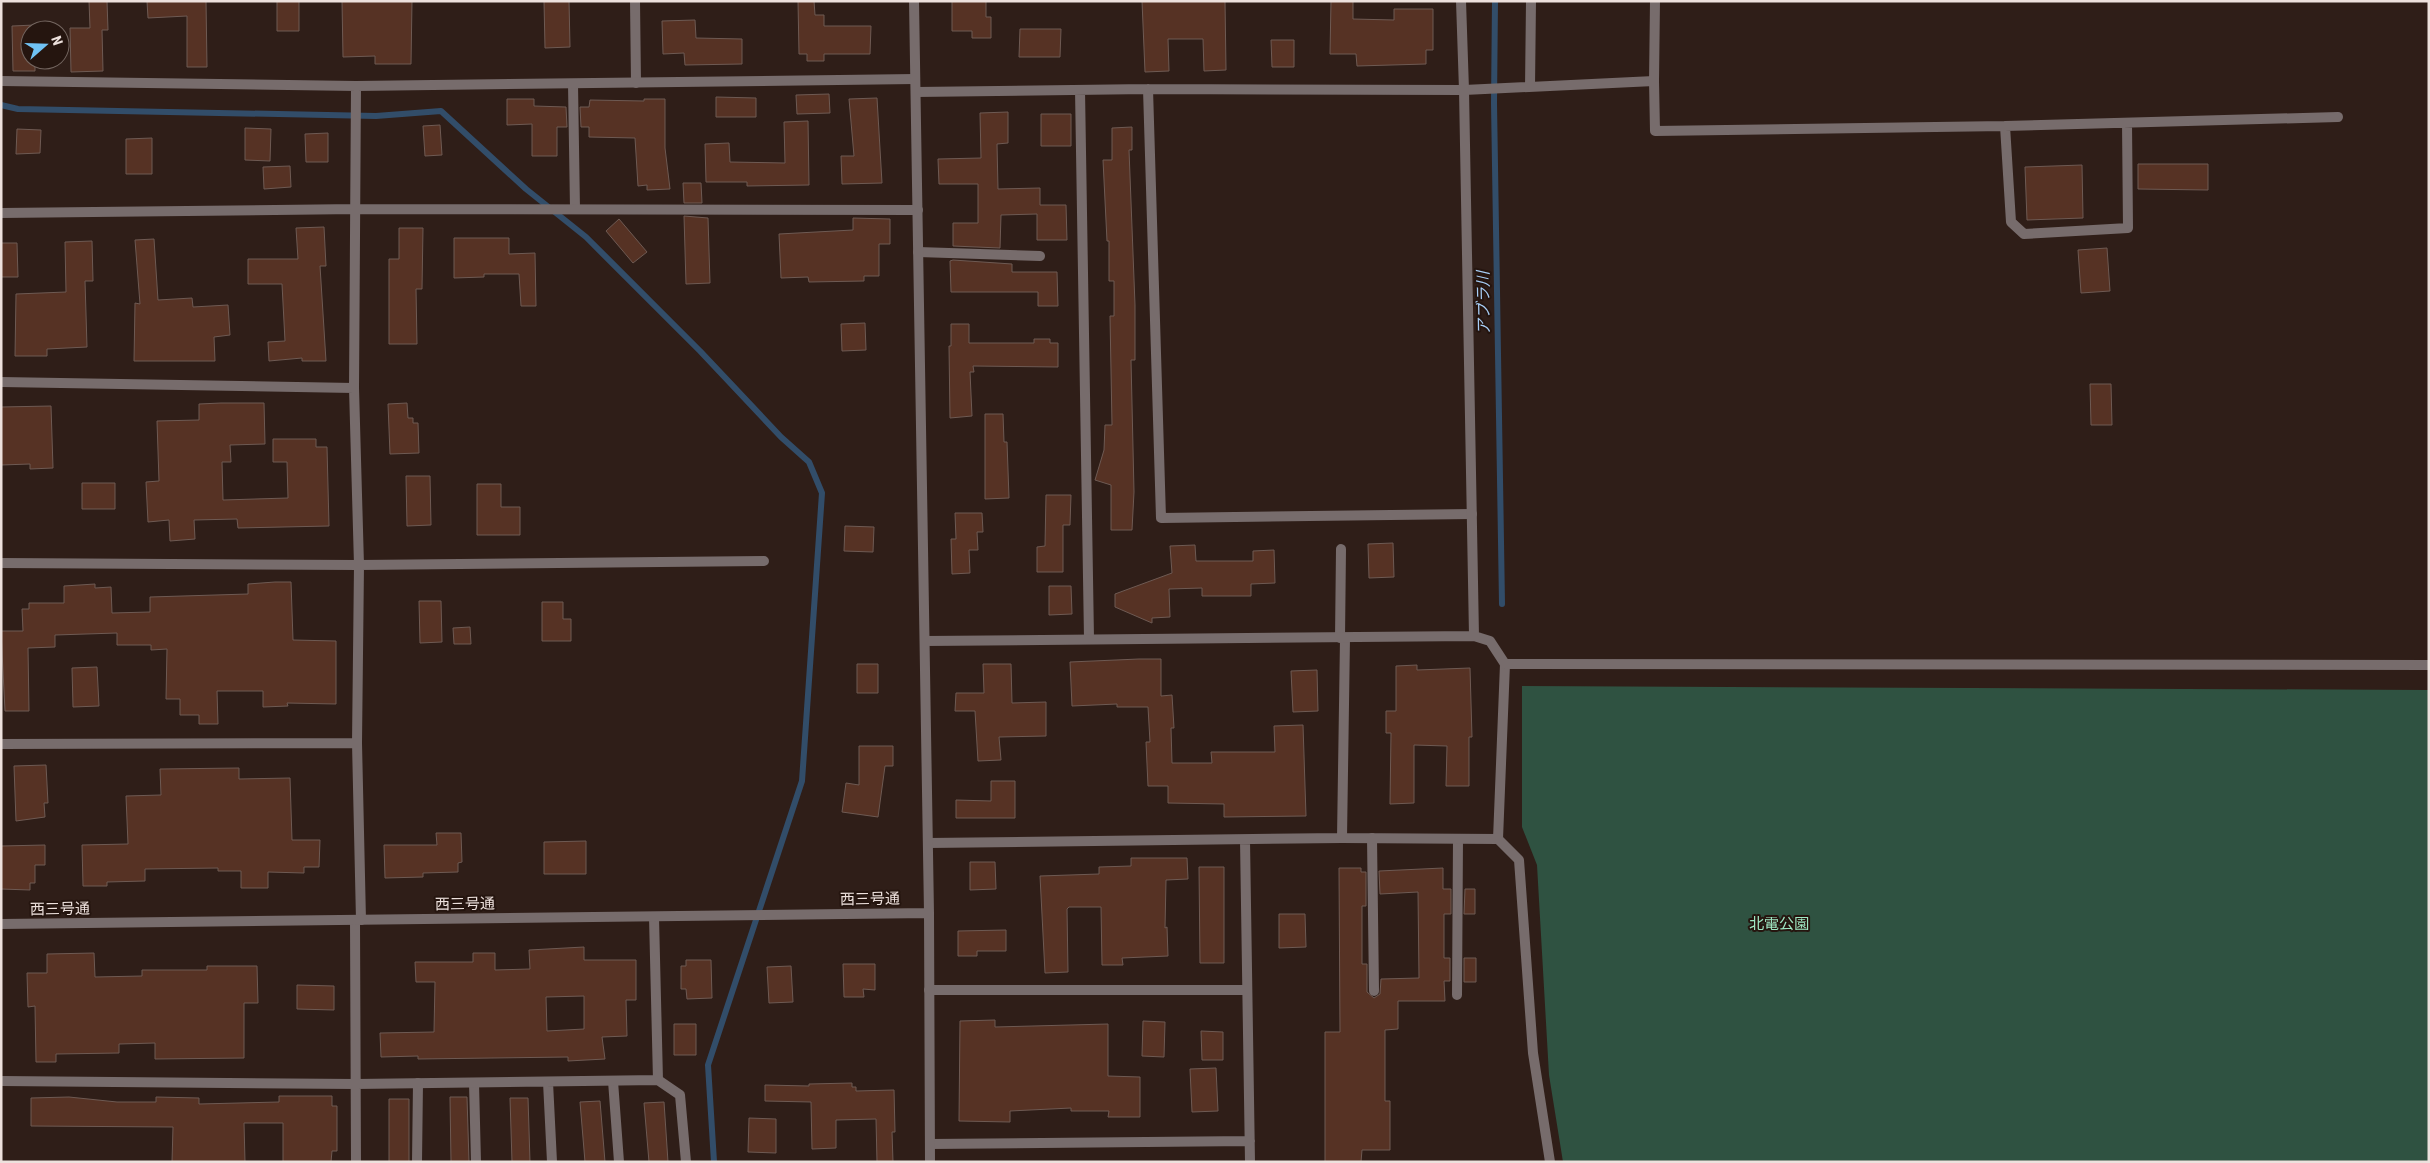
<svg xmlns="http://www.w3.org/2000/svg" width="2430" height="1163" viewBox="0 0 2430 1163" font-family="'Roboto Condensed','Noto Sans JP',sans-serif">
  <style>
    .green { fill: #2f5241 }
    .lines { fill: none; stroke-linecap: round; stroke-linejoin: round }
    .stream { stroke: #324d69; stroke-width: 6 }
    .building { fill: #563224; stroke: #6e5a53; fill-rule: evenodd }
    .service { stroke: #776c6c; stroke-width: 10 }
    .minor { stroke: #776c6c; stroke-width: 10 }
    .tertiary { stroke: #776c6c; stroke-width: 10 }
    .labels { text-anchor: middle; stroke-width: 4; stroke-linejoin: round; paint-order: stroke }
    .street-label { font-size: 15px; fill: #ede1dd; stroke: #25150f }
    .park-label { font-size: 15px; fill: #9fe7c3; stroke: #25150f }
    .water-label { font-size: 16px; font-style: italic; fill: #a8cff7; stroke: #25150f }
  </style>
  <rect width="100%" height="100%" fill="#2f1e18"/>
  <path class="green" d="M1522 686 2429 690V1162H1563L1549 1075 1537 865 1522 827Z"/>
  <g class="lines">
    <path class="stream" d="M1495 1 1494 103 1502 604
      M1 105 18 109 376 116 441 111 526 189 586 237 700 351 781 437 809 462 822 493 802 781 708 1065 714 1162"/>
  </g>
  <path class="building" d="M89 1H107L108 30H102L103 71 71 72 70 28H90Z
    M147 1H206L207 67H187V16L148 18Z
    M277 1H299V31H277Z
    M342 1H412L411 64H375V56L343 57Z
    M544 1H569L570 47 545 48Z
    M798 1H814L815 15H824V26H871L870 54H824V61H807V54H799Z
    M952 1H986V17H991V38H972V31H952Z
    M1142 1H1225L1226 70 1204 71 1203 39H1168L1169 71 1145 72Z
    M1331 1H1353V19L1394 20V9H1433V50H1426V64L1357 66 1356 54H1330Z
    M695 20 696 38 742 39V64L685 65 684 53 663 54 662 21Z
    M35 25V30H30V60H35V71H13L12 26Z
    M1020 29H1061L1060 57H1019Z
    M1271 40H1294V67H1272Z
    M829 94 830 113 797 114 796 95Z
    M716 97 756 98V117H716Z
    M877 98 882 183 842 184 841 156H854L849 99Z
    M507 99H534V106L566 107 567 127H557V156H532V124L507 125Z
    M644 99H665V148L670 189 647 190V185L638 186 635 138 589 137V127H581L580 107H589L590 100 644 101Z
    M1008 112V143L997 144 998 189 1040 188V205H1066L1067 240H1037V214L1001 215 1000 248 953 246V223H978V184H939L938 159 981 158 980 113Z
    M1041 114H1071V146H1041Z
    M808 121 809 185 747 186V182H706L705 144 729 143 730 162 785 163 784 122Z
    M440 125 442 155 425 156 423 126Z
    M1132 127V150H1129L1135 305V360H1131L1134 492 1132 530H1111V485L1095 480 1104 450 1105 425H1112L1110 316H1114V281H1109V241H1107L1103 160H1112V128Z
    M245 128 271 129 270 161 245 160Z
    M17 129 41 130 40 153 16 154Z
    M328 133V162H306L305 134Z
    M152 138V174H126V139Z
    M2138 164H2208V190L2138 189Z
    M2082 165 2083 218 2027 220 2025 167Z
    M290 166 291 187 264 189 263 167Z
    M683 183H701L702 203H684Z
    M684 216 708 218 710 283 686 284Z
    M853 218 890 219V244H879V276H864V281L809 282 808 277 781 278 779 234 853 230Z
    M619 219 647 252 633 263 606 231Z
    M324 227 326 266H320L326 361H302V358L269 361 268 342 285 341 282 284H248V259H298L296 228Z
    M399 228H423L422 289H416L417 344H389V259H399Z
    M454 238H509V254L535 253 536 306H521L519 274H484V277L454 278Z
    M154 239 158 300 192 298 193 307 228 305 230 335 214 337 215 361H134L135 303 140 304 135 240Z
    M92 241 93 281H85L87 347 47 349V356H15L16 294 66 292 65 242Z
    M1 243H17L18 277H1Z
    M2107 248 2110 291 2081 293 2078 250Z
    M953 260 1012 264V272H1057L1058 306H1038V292H951L950 261Z
    M865 323 866 350 842 351 841 324Z
    M951 324H969V343H1034V339H1050V343H1058V367L973 366 974 372H970L972 416 950 418 949 346H951Z
    M2090 384H2111L2112 425H2091Z
    M221 403H264L265 444 230 445 231 462H222L223 500 288 498 287 462H273V439H316V447H327L329 526 238 528 237 519 194 520 195 539 170 541 169 520 148 522 146 482 159 481 157 421 199 420V404Z
    M407 403 408 418H413V423H418L419 453 390 454 388 404Z
    M51 406 53 468 30 469V464L1 465V407Z
    M985 414H1003L1004 442H1007L1009 498 985 499Z
    M406 476H430L431 525 407 526Z
    M82 483H115V509H82Z
    M477 484H501V507H520V535H477Z
    M1046 495H1071L1070 525H1063V572H1037V547L1045 546Z
    M955 513H982L983 532H977L978 550H969L970 573 952 574 951 539H956Z
    M845 526 874 527 873 552 844 551Z
    M1393 543 1394 577 1369 578 1368 544Z
    M1195 545 1196 561H1253V551L1274 550 1275 583 1251 584V596H1202V588L1169 589 1170 617 1152 618V623L1115 607V594L1172 573 1170 546Z
    M275 582H291L293 640 336 641V704L287 703 288 706 263 707V691H217L218 724H199V715H180V699H166L167 649 151 650V645H117V633L55 635V647L28 648 29 711H5L1 631H23L22 609H29V603H64V586L95 584V588L111 587 112 613 150 612V597L248 594V584Z
    M1049 586H1071L1072 614 1049 615Z
    M419 601H441L442 642 420 643Z
    M542 602H563V619H571V641H542Z
    M470 627 471 644H454L453 628Z
    M1139 659H1161V696L1172 695 1174 728H1171L1172 763H1212L1211 752H1275L1274 726 1303 725 1306 816 1224 817V804L1168 803V786H1148L1146 742H1150L1148 707H1117V704L1072 706 1070 662Z
    M857 664H878V693H857Z
    M983 664H1011L1012 703 1046 702V736L999 737 1001 760 978 761 975 711H955L956 693H984Z
    M1417 665V670L1470 668 1472 737H1469V786H1446L1447 746 1414 745V803L1390 804 1391 733H1386V711H1396V666Z
    M97 667 99 706 73 707 72 668Z
    M1317 670 1318 711 1293 712 1291 671Z
    M859 746H893V766H885L878 817 842 812 846 783 859 785Z
    M46 765 48 803H44L45 817 16 821 14 766Z
    M239 768V779L290 778 292 840H320L319 867H304V873L268 872V888H241V871H218V868L145 869V881L107 882V886H83L82 845 128 844 126 796 161 795 160 769Z
    M991 781H1015V818H956V800L991 801Z
    M436 833H461L462 862 458 863V872L423 873V877L385 878 384 845H437Z
    M586 841V874H544V842Z
    M45 845V865H35V883H30V890L1 889V846Z
    M1131 858H1187L1188 879 1166 880 1165 928 1167 927 1168 956 1122 958 1123 965H1102L1101 907H1069L1067 909 1068 972 1045 973 1040 876 1099 874V867L1131 866Z
    M970 862H995L996 889 970 890Z
    M1199 867H1224V963H1200Z
    M1339 868H1361V872H1366V906H1362V964H1367V992L1374 998 1380 994 1381 979 1419 978 1418 892 1380 894 1379 871 1443 868V889H1451V914H1444V958H1450V981H1444L1445 1001H1398V1029L1385 1030V1101H1390V1150H1362L1361 1162H1325V1032H1340Z
    M1465 889H1475V914H1464Z
    M1279 914H1305L1306 947 1279 948Z
    M1006 930V951H977V956H958V931Z
    M584 947V960H636V1000H626L627 1036 602 1037 605 1059 568 1061V1057L418 1059V1056L381 1057 380 1033 434 1032 435 982H416L415 962H473V953H495V970L530 969 529 950ZM584 996V1029L547 1031 546 997Z
    M94 953 95 977 142 976V970H207V966H257L258 1003H244V1058L155 1059V1043L119 1044V1053L56 1054V1062H36L35 1006 28 1007 27 973H47V954Z
    M1464 958H1476V982H1464Z
    M686 960H711L712 998 687 999 686 989H681V966H686Z
    M843 964H875V990L863 989 864 997H844Z
    M791 966 793 1002 769 1003 767 967Z
    M297 985 334 986V1010L297 1009Z
    M995 1020V1027L1108 1024V1076L1140 1077V1117H1108L1109 1111H1071V1108L1010 1111V1122L959 1121 960 1021Z
    M1143 1021 1165 1022 1164 1057 1142 1056Z
    M674 1024H696V1055H674Z
    M1201 1031 1223 1032V1060H1202Z
    M1216 1068 1218 1111 1192 1112 1190 1069Z
    M852 1083V1087H856V1091L894 1090 895 1132H892L893 1162H877L876 1119 836 1120V1148L812 1149 811 1102 765 1101V1085L809 1086V1084Z
    M279 1096H332V1106H337V1151H332L331 1162H283V1123H244L245 1162H172L173 1127 31 1126V1098L69 1097 117 1102H156V1097L199 1098V1104L279 1102Z
    M450 1097H467L469 1162H451Z
    M510 1098H528L530 1162H512Z
    M389 1099H409V1162H389Z
    M600 1101 605 1162H585L580 1102Z
    M664 1102 668 1162H649L644 1103Z
    M749 1118 776 1119V1153L748 1152Z"/>
  <g class="lines">
    <path class="service" d="M635 1 636 83
      M1654 81 1655 1
      M573 84 575 209
      M1530 87 1531 1
      M1464 90 1654 81 1655 131 2005 126 2338 117
      M2005 126 2011 222 2024 234 2128 228 2127 123
      M918 252 1040 256
      M1340 638 1341 549
      M1372 838 1374 991
      M1457 995 1458 839
      M613 1081 619 1162
      M474 1083 476 1162
      M417 1162 418 1083"/>
    <path class="minor" d="M1 81 356 86 915 79
      M356 86 354 388 359 565 357 743 361 920
      M1148 89 1161 518 1472 514
      M1080 90 1089 638
      M916 92 1148 89 1464 90
      M1 213 357 209 918 210
      M1 382 354 388
      M1 563 359 565 764 561
      M1 744 357 743
      M1342 838 1345 638
      M1498 839 1505 664
      M1245 840 1250 1162
      M928 843 1342 838 1498 839 1519 860 1533 1053 1550 1162
      M654 917 658 1080
      M355 921 356 1162
      M929 990H1247
      M1 1081 356 1084 658 1080 680 1095 686 1162
      M548 1082 552 1162
      M930 1144 1250 1141"/>
    <path class="tertiary" d="M914 1 929 913 930 1162
      M1461 1 1464 90 1474 636
      M925 641 1474 636 1490 641 1505 664 2429 665
      M1 924 929 913"/>
  </g>
  <g class="labels">
    <g class="street-label">
      <text transform="translate(870 899) rotate(-1)" y="5">西三号通</text>
      <text transform="translate(465 904) rotate(-1)" y="5">西三号通</text>
      <text transform="translate(60 909) rotate(-1)" y="5">西三号通</text>
    </g>
    <g class="park-label">
      <text x="1779" y="929">北電公園</text>
    </g>
    <g class="water-label">
      <text transform="translate(1483 303) rotate(-91)" y="6">アブラ川</text>
    </g>
  </g>
  <rect width="2430" height="1163" fill="none" stroke="#ede1dd" stroke-width="5"/>
  <g transform="translate(45 45) rotate(70)"><circle r="24" fill="#25150f" stroke="#756761"/>
  <path d="M0-4L9 19L0 12L-9 19Z" fill="#70c2f4"/>
  <text y="-8" font-size="14" font-weight="bold" text-anchor="middle" fill="#ede1dd">N</text>
  </g>
</svg>
